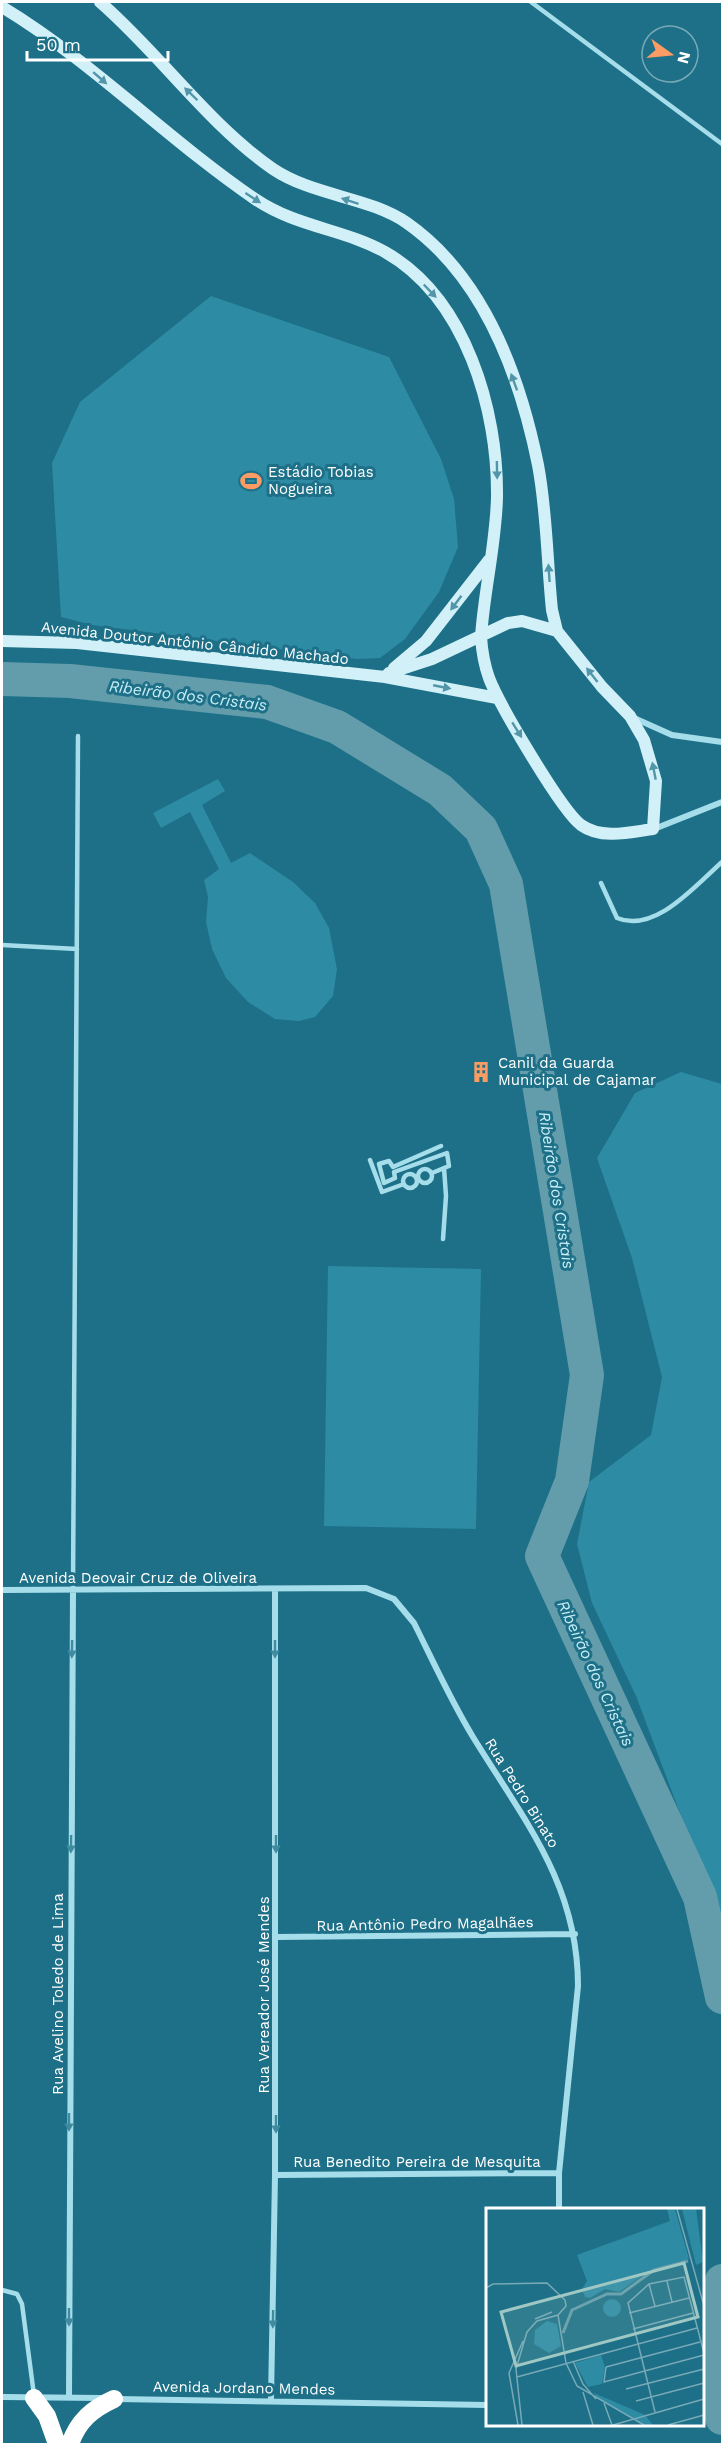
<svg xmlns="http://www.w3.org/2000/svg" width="724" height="2446" viewBox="0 0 724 2446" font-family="'Work Sans',sans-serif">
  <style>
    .green { fill: #2d8ba4 }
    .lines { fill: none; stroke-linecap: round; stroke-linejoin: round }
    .river { stroke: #639dac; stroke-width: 34 }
    .lane { stroke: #a6ddeb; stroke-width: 4.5 }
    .street { stroke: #a6ddeb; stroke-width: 6 }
    .secondary { stroke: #d2f0f8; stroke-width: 12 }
    .highway { stroke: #fff; stroke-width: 18 }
    .oneway { fill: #5396a9 }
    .oneway2 { fill: #3f8ba0 }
    .labels { text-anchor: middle; stroke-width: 6; stroke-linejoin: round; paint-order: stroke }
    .poi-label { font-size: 15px; fill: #fff; stroke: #1d7087; text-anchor: start }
    .street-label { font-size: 15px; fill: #fff; stroke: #1d7087 }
    .water-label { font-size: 16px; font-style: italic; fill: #c9eef7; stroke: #1d7087 }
    .inset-river { fill: none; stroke: #639dac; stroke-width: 3 }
    .inset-road { fill: none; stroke: #77a9b7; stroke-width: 1.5 }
    .view { fill: #9fc8c5; fill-opacity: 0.15; stroke: #9fc8c5; stroke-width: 3 }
    .inset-edge { fill: none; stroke: #fff; stroke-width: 3 }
  </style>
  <rect width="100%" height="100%" fill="#1d7087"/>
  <path class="green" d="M211 296 389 357 441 459 454 499 458 547 439 592 405 639 380 658 357 659 92 625 61 617 52 463 80 402Z
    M218 779 225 791 202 805 231 863 250 853 293 882 315 903 329 928 337 969 333 996 315 1017 299 1021 275 1019 248 1002 226 978 212 949 206 922 208 897 204 880 219 869 190 812 161 828 153 813Z
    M681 1072 722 1084V1925L636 1696 592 1603 577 1544 589 1482 651 1435 662 1377 632 1258 597 1158 635 1093Z
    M328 1266 481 1269 476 1529 324 1526Z"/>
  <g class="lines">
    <path class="river" d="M2 679 70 681 267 702 337 727 440 790 481 829 506 884 587 1375 572 1481 542 1556 700 1897 722 1997
      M722 2281 717 2370 722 2418"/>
    <path class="lane" d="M531 2 722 144
      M601 883 617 918C655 934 696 885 722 862
      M2 945 77 949
      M370 1160 382 1192 404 1184
      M418 1176a7 7 0 1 1 14 0a7 7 0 1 1-14 0Z
      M432 1173 449 1166 447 1153 394 1172 395 1178 384 1183 379 1164 389 1161 393 1167 441 1146
      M403 1181a7 7 0 1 1 14 0a7 7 0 1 1-14 0Z
      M443 1239 446 1196 444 1168
      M73 1590 78 736
      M2 2290 17 2294 22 2304 34 2395"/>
    <path class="street" d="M634 718 672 735 722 742
      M654 829 722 802
      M2 1590 366 1588 394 1599 414 1623C433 1661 451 1701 473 1737 524 1820 578 1884 578 1986L559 2173V2209
      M276 1937 575 1934
      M275 2175 559 2173
      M2 2397 102 2398
      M69 2397 73 1590
      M116 2399 487 2405
      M271 2400 275 2175V1590"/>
    <path class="secondary" d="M100 2C160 54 207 123 273 169 313 196 370 197 407 223 484 277 520 376 538 465 547 512 547 562 552 610L557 631
      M2 7C93 62 167 139 255 199 296 227 344 229 385 252 466 298 498 410 497 497 496 544 484 591 481 637 482 652 484 664 489 678 499 704 561 810 581 825 602 840 631 832 653 829L656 781 644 740 630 716 602 687 557 631 522 621 508 623 432 659 389 673 385 677
      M2 641 77 643 385 677 497 698
      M394 668 426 641 489 560"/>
    <path class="highway" d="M34 2398 47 2416 57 2444
      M70 2444C78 2421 92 2409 114 2399"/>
  </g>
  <defs><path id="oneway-solid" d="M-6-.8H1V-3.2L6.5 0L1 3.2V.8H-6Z" transform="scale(1.5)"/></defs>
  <g class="oneway">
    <use href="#oneway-solid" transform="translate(100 78) rotate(41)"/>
    <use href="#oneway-solid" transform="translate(191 94) rotate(-136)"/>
    <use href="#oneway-solid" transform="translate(253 198) rotate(33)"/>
    <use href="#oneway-solid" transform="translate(350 201) rotate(-162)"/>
    <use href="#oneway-solid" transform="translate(430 291) rotate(46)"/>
    <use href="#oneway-solid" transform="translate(514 382) rotate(-110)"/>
    <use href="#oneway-solid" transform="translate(497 470) rotate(89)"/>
    <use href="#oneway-solid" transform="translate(549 573) rotate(-94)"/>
    <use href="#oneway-solid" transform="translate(456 603) rotate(127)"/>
    <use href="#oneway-solid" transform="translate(592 675) rotate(-128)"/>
    <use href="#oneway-solid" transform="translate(442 687) rotate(11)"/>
    <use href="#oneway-solid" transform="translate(517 730) rotate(58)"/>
    <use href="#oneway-solid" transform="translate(654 771) rotate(-101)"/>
  </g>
  <g class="oneway2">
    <use href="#oneway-solid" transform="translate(72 1649) rotate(91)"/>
    <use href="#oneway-solid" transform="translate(275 1649) rotate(90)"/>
    <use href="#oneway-solid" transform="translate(71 1844) rotate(91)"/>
    <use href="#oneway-solid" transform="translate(276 1844) rotate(90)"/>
    <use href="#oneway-solid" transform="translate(69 2122) rotate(90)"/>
    <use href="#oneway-solid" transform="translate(276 2124) rotate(90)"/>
    <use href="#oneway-solid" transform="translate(69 2317) rotate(90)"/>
    <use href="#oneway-solid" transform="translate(273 2319) rotate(91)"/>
  </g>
  <defs>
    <symbol id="stadium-bare" viewBox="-9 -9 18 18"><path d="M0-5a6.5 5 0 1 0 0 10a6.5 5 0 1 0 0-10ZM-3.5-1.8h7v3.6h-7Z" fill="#fb9c64" stroke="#1d7087" stroke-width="2.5" paint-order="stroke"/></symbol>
    <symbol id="building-bare" viewBox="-9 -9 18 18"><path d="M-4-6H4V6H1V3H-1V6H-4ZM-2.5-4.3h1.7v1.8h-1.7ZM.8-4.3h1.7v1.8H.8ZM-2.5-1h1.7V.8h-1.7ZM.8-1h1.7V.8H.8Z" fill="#fb9c64" stroke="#1d7087" stroke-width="2.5" paint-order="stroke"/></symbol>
  </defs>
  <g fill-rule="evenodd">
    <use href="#stadium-bare" x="236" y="466" width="30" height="30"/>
    <use href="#building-bare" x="466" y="1057" width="30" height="30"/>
  </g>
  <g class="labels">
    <g class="poi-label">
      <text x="268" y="477">Estádio Tobias<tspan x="268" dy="17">Nogueira</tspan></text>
      <text x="498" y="1068">Canil da Guarda<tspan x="498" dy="17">Municipal de Cajamar</tspan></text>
    </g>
    <g class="street-label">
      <text transform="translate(195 643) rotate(6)" y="5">Avenida Doutor Antônio Cândido Machado</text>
      <text x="138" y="1583">Avenida Deovair Cruz de Oliveira</text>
      <text transform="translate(522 1793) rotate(58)" y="5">Rua Pedro Binato</text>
      <text transform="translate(425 1924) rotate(-1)" y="5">Rua Antônio Pedro Magalhães</text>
      <text transform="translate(58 1994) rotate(-90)" y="5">Rua Avelino Toledo de Lima</text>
      <text transform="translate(264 1995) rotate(-90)" y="5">Rua Vereador José Mendes</text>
      <text x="417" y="2167">Rua Benedito Pereira de Mesquita</text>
      <text transform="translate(244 2388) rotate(1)" y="5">Avenida Jordano Mendes</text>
    </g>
    <g class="water-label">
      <text transform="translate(188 695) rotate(7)" y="6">Ribeirão dos Cristais</text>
      <text transform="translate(557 1190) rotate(81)" y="6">Ribeirão dos Cristais</text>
      <text transform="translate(596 1673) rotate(65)" y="6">Ribeirão dos Cristais</text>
    </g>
  </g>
  <g transform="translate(486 2208)">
    <rect width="218" height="218" fill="#1d7087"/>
    <path d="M181 1H189L203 51 160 65 133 84 119 81 104 90 99 89 96 81 101 73 91 47 184 13ZM196 1H210L217 54 210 57ZM117 100a9 9 0 1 1 18 0a9 9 0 1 1-18 0ZM61 113 71 116 75 138 63 145 48 136 49 122ZM115 147 119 159 116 176 102 179 89 155ZM108 185 159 207 167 217H159L112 191Z" fill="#2d8ba4"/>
    <path class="inset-river" d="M77 125 86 102 121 86H135L168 62 202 53"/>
    <path class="inset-road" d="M191 1 218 98M181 73 186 94M163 76 169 98M0 80 7 76 61 75 79 92M143 105 203 90M72 107 80 155 91 178 158 217M49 111 66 104M147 121 207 105M87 153 97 176 110 191M120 159 118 174 218 147M120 159 214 134M31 169 211 120M140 181 218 161M97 184 107 217M150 193 218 175M118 195 126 217M169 204 142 95 163 76 198 69 218 145M32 217 23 165 37 133M36 217 30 161 41 124 51 113 72 107 80 98 79 92M127 217 218 191M182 217 218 207"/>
    <path class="view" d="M198 55 212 109 30 158 15 104Z"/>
    <rect width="218" height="218" class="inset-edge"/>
  </g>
  <rect width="724" height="2446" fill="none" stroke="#ffffff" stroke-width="6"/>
  <g transform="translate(670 54) rotate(105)"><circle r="28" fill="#1d7087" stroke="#77a9b7" stroke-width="1.5"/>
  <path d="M0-4.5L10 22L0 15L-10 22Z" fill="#fb9c64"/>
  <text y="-9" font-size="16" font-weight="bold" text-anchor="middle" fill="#ffffff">N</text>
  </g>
  <path d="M27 51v9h141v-9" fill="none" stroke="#ffffff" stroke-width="3"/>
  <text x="36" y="51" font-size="18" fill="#ffffff" stroke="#1d7087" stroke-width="4.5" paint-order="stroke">50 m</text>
</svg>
